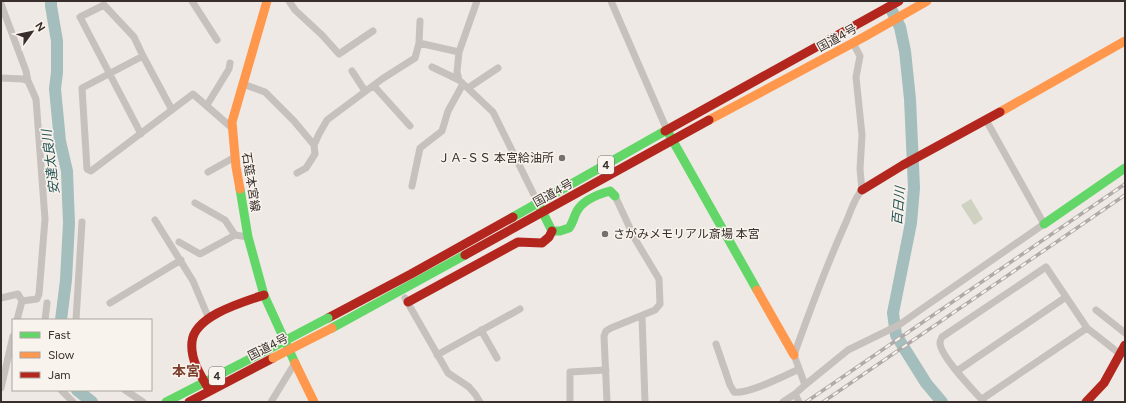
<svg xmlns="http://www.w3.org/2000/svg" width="1126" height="403" viewBox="0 0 1126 403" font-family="Figtree,'Noto Sans JP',sans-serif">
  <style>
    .green { fill: #cfd2c0 }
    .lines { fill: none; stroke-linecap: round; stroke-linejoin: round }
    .river { stroke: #a3bebc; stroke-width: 12 }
    .street { stroke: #c7c1bd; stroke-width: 7 }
    .fast { stroke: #63d668; stroke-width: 9 }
    .slow { stroke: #ff974d; stroke-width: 9 }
    .jam { stroke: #b3261e; stroke-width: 9 }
    .rail-casing { stroke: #afaaa8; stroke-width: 3.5 }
    .rail { stroke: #f9f3ed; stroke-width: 2; stroke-dasharray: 6; stroke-linecap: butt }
    .fast-bridge { stroke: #63d668; stroke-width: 9 }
    .slow-bridge { stroke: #ff974d; stroke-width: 9 }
    .poi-dot { fill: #78706c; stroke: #f9f3ed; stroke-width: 1.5 }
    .labels { text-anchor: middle; stroke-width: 3; stroke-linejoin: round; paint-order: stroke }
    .shield { fill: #f9f3ed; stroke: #726a66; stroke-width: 1 }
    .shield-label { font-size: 11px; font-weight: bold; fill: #382f2c }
    .street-label { font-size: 12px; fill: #382f2c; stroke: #f9f3ed }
    .poi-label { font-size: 12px; fill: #382f2c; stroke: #f9f3ed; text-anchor: end }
    .water-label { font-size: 13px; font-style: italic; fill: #255355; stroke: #f9f3ed }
    .quarter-label { font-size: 14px; font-weight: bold; fill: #7e3e2d; stroke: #f9f3ed }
  </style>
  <rect width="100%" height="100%" fill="#eee9e4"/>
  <path class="green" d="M971 199 983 219 974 225 961 205Z"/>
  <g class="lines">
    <path class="river" d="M51 1V6L57 41V72L55 89 60 141 67 171 68 198 69 223 66 280 61 320
      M892 11 900 27 905 51 910 99 914 188 911 223 893 313 896 335 926 383 942 402
      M77 390 92 402"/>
    <path class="street" d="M192 1 217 40
      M289 1 295 10 322 35 339 54 373 31
      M477 1 459 52 457 72 459 80 493 112 538 203
      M611 1 667 130
      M1 4 26 71 28 81
      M419 43 420 21
      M143 56 82 88 87 169 91 171 193 94 232 128
      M432 67 459 80
      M352 71 365 91
      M1 78 23 79 28 81 36 99 45 219 39 294 37 299 22 301 17 320
      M243 84 265 92 294 121 314 145 319 134 327 120 382 79 415 58 419 43 459 52
      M374 86 410 126
      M468 88 498 68
      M207 105 229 69 230 63
      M141 134 80 17 104 5 134 37 143 56 172 110
      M208 172 235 157
      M297 173 306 168 315 154 314 145
      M412 186 420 148 442 131 448 111 463 84
      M195 203 225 220 235 235 248 237
      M155 220 193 281 209 319
      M179 242 200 254 235 235
      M1 298 18 294 22 301
      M405 298 448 373 469 387 475 394 480 402
      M110 303 181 260
      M1096 310 1125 333
      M642 316 645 402
      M45 320 47 303
      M76 320 82 222
      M481 330 497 358
      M716 344 730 385 734 392C747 395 786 375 799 369
      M437 355 520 309
      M957 371 1066 297
      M805 385 848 350 899 325 923 308 1044 224 986 120
      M1 388 13 336
      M61 390 73 402
      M125 390 143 402
      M982 399 1087 328
      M271 402 295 363
      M570 402V372L606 370
      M607 402 604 336 606 331 611 328 655 310 660 304 659 279 635 239 615 196
      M783 402 795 394
      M799 402 795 394 805 385 794 355C810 310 827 264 847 220 851 210 855 197 862 190L860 169 862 135 856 77 860 56 853 43
      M984 402C974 391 940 356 940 343 940 340 941 339 942 337L1046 267 1087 328 1120 354"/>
    <path class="fast" d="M669 134 757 290
      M240 189 248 237 264 295 295 363
      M540 207 552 231H560L569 228C573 223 574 216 577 211 583 200 599 194 610 191L615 196
      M513 217 665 131
      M1044 224 1125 168
      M332 328 465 255
      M166 402 269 349"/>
    <path class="slow" d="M1000 112 1125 41
      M709 120 864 37 927 1
      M240 189 236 167 232 122 267 1
      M757 290 794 355
      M295 363 314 402"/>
    <path class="jam" d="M665 131 899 1
      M862 190 903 165 1000 112
      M465 255 709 120
      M408 302 518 242 542 243 549 237 552 231
      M328 318 411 274 513 217
      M210 391C201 376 190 360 192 342 194 316 243 302 264 295
      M189 402 273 358
      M1086 402 1104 383 1125 345"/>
    <defs>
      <path id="rail" d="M806 402 1125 184
        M823 402 1125 195"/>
    </defs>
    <use href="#rail" class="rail-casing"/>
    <use href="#rail" class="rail"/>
    <path class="fast-bridge" d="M269 349 328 318"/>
    <path class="slow-bridge" d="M273 358 332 328"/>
  </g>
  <g class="poi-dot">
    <circle cx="562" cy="158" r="4"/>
    <circle cx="605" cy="234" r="4"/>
  </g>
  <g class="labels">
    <g class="shield">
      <rect x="598" y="156" width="16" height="18" rx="3"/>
      <rect x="209" y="367" width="16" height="18" rx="3"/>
    </g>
    <g class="shield-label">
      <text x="606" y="169">4</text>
      <text x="217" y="380">4</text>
    </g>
    <g class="street-label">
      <text transform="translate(837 38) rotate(-29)" y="4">国道4号</text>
      <text transform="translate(251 182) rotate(81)" y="4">石筵本宮線</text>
      <text transform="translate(553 193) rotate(-29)" y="4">国道4号</text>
      <text transform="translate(268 347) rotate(-27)" y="4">国道4号</text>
    </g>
    <g class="poi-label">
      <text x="554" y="162">ＪＡ-ＳＳ 本宮給油所</text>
      <text x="613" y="238" text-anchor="start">さがみメモリアル斎場 本宮</text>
    </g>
    <g class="water-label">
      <text transform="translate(50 162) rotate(-97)" y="5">安達太良川</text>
      <text transform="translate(898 206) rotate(-85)" y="5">百日川</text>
    </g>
    <g class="quarter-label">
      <text x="186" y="376">本宮</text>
    </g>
  </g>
  <rect width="1126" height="403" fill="none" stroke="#382f2c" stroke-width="4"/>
  <rect x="12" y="319" width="140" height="72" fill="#f9f3ed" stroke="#aca5a0"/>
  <rect x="20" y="332" width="20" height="6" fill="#63d668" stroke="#aca5a0"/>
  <text x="48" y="339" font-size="12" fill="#382f2c">Fast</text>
  <rect x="20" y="352" width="20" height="6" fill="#ff974d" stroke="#aca5a0"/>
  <text x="48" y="359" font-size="12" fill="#382f2c">Slow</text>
  <rect x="20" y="372" width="20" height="6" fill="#b3261e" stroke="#aca5a0"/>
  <text x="48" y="379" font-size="12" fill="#382f2c">Jam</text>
  <g transform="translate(32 32) rotate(57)" stroke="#f9f3ed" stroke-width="3" paint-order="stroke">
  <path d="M0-3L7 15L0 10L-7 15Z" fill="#382f2c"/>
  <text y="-6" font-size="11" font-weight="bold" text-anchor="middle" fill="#382f2c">N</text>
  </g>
</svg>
